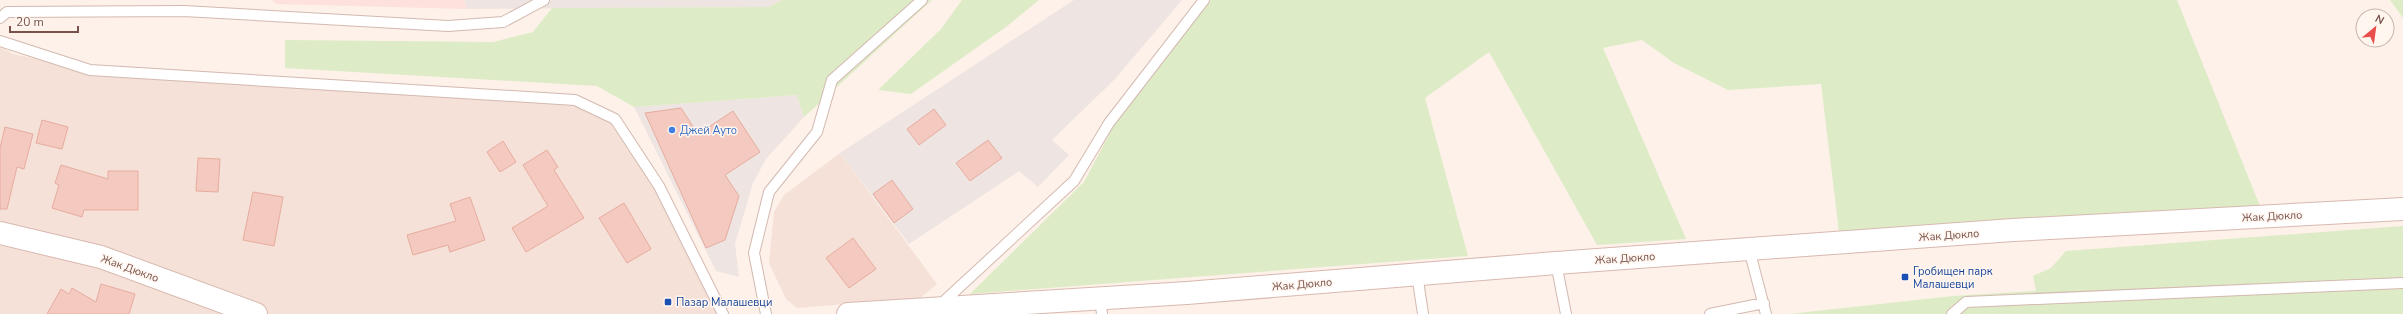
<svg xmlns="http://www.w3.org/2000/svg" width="2403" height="314" viewBox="0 0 2403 314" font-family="'Nunito Sans',sans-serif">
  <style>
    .residential { fill: #f5e1d7 }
    .commercial { fill: #fee0dd }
    .industrial { fill: #eee5e2 }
    .green { fill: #ddecc6 }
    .building { fill: #f4c9bf; stroke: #e7ac9f }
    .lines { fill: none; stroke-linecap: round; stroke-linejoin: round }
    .lane-casing { stroke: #d3b9b0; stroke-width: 12 }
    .secondary-casing { stroke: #d8b9b0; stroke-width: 24 }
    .lane { stroke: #fff; stroke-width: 10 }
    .secondary { stroke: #fff; stroke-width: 22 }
    .shop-dot { fill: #3f7fe0; stroke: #fff6f0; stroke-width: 1.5 }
    .transit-dot { fill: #1a4fb4; stroke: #fff6f0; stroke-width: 1.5 }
    .labels { text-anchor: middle; stroke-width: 3; stroke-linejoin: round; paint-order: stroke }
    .shop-label { font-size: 11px; fill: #366cbe; stroke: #fff6f0; text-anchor: start }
    .street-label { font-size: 11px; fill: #79524b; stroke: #fff6f0 }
    .transit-label { font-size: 11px; fill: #164399; stroke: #fff6f0; text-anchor: start }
  </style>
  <rect width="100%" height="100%" fill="#fdf1e9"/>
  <path class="residential" d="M0 47 13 54 90 70 575 100 615 119 659 187 723 314H0Z
    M840 153 937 284 920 298 797 308 786 299 769 263 774 212 784 195Z"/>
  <path class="commercial" d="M272 0H465L467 9 276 4Z"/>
  <path class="industrial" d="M465 0H782L769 7 467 9Z
    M1074 0H1182L1115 79 1052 140 1069 155 1038 187 1019 171 909 244 840 153Z
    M797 95 804 117 766 159 753 183 735 244 739 277 716 271 634 107Z"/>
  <path class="green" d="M782 0H932L804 117 797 95 634 107 597 86 285 68V40L493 42 533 32 552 8 769 7Z
    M962 0H1039L1006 27 911 94 878 90 941 29Z
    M1211 0H2177L2260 206 1839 232 1821 84 1728 90 1674 63 1642 40 1603 48 1686 239 1597 245 1489 52 1425 98 1468 256 970 294 1084 182 1115 123Z
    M2390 0H2403V18Z
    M2403 226V314H1789L1953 296 2036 291 2033 276 2051 268 2066 251Z"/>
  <path class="building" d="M681 108 698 134 733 111 760 152 725 175 739 196 725 240 706 248 645 113Z
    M934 109 946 125 919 145 907 129Z
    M42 120 68 127 62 149 36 143Z
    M5 127 33 134 24 169 17 167 7 209H0V148Z
    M988 140 1002 158 970 181 956 163Z
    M503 141 516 162 500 172 487 152Z
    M547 150 558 167 554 170 584 218 526 252 512 228 548 206 523 165Z
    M198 158 220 159 218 192 196 191Z
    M61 165 108 179V171H138V210H84L82 217 52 208 59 185 55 183Z
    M892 180 913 209 894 223 873 194Z
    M253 192 283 197 274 246 243 240Z
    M470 197 485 240 450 252 448 245 413 255 407 235 456 221 450 204Z
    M624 203 651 249 627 263 599 218Z
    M853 238 876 269 849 288 826 258Z
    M101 284 135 294 129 314H47L61 289 69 294 72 288 96 302Z"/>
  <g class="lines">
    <defs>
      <path id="lane" d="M0 18 7 12 184 11 448 26 503 22 544 0
        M0 41 90 70 575 100 615 119 659 186 723 314
        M1749 249 1766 314
        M1556 263 1566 314
        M1417 274 1423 314
        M1100 298 1102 314
        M940 305 1074 181 1109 123 1204 0
        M766 314 754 253 769 192 817 132 832 80 922 0
        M1710 314 1764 303
        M1952 314 1966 302 2403 283"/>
      <path id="secondary" d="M0 233 101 257 256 314
        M848 314 1187 293 1556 263 2013 230 2403 209"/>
    </defs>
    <use href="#lane" class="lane-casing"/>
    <use href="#secondary" class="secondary-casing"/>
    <use href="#lane" class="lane"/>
    <use href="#secondary" class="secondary"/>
  </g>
  <circle class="shop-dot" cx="672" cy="130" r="4"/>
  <g class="transit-dot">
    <rect x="1901" y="273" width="8" height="8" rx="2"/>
    <rect x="664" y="298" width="8" height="8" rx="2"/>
  </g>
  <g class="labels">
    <g class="shop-label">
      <text x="680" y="134">Джей Ауто</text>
    </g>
    <g class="street-label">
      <text transform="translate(2272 216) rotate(-3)" y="4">Жак Дюкло</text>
      <text transform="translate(1949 235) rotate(-4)" y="4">Жак Дюкло</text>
      <text transform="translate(1625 258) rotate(-4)" y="4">Жак Дюкло</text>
      <text transform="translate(130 268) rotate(20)" y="4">Жак Дюкло</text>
      <text transform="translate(1302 284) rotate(-5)" y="4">Жак Дюкло</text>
    </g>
    <g class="transit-label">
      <text x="1913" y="275">Гробищен парк<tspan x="1913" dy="13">Малашевци</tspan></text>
      <text x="676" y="306">Пазар Малашевци</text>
    </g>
  </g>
  <g transform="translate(2375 28) rotate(29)"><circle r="19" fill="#fff6f0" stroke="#c9b4ae"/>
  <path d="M0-3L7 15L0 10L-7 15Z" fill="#eb4d4b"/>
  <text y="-6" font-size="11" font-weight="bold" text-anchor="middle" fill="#79524b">N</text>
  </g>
  <path d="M10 26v6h68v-6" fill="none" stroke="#79524b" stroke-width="2"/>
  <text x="16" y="26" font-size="12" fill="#79524b" stroke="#fff6f0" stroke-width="3" paint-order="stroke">20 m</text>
</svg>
